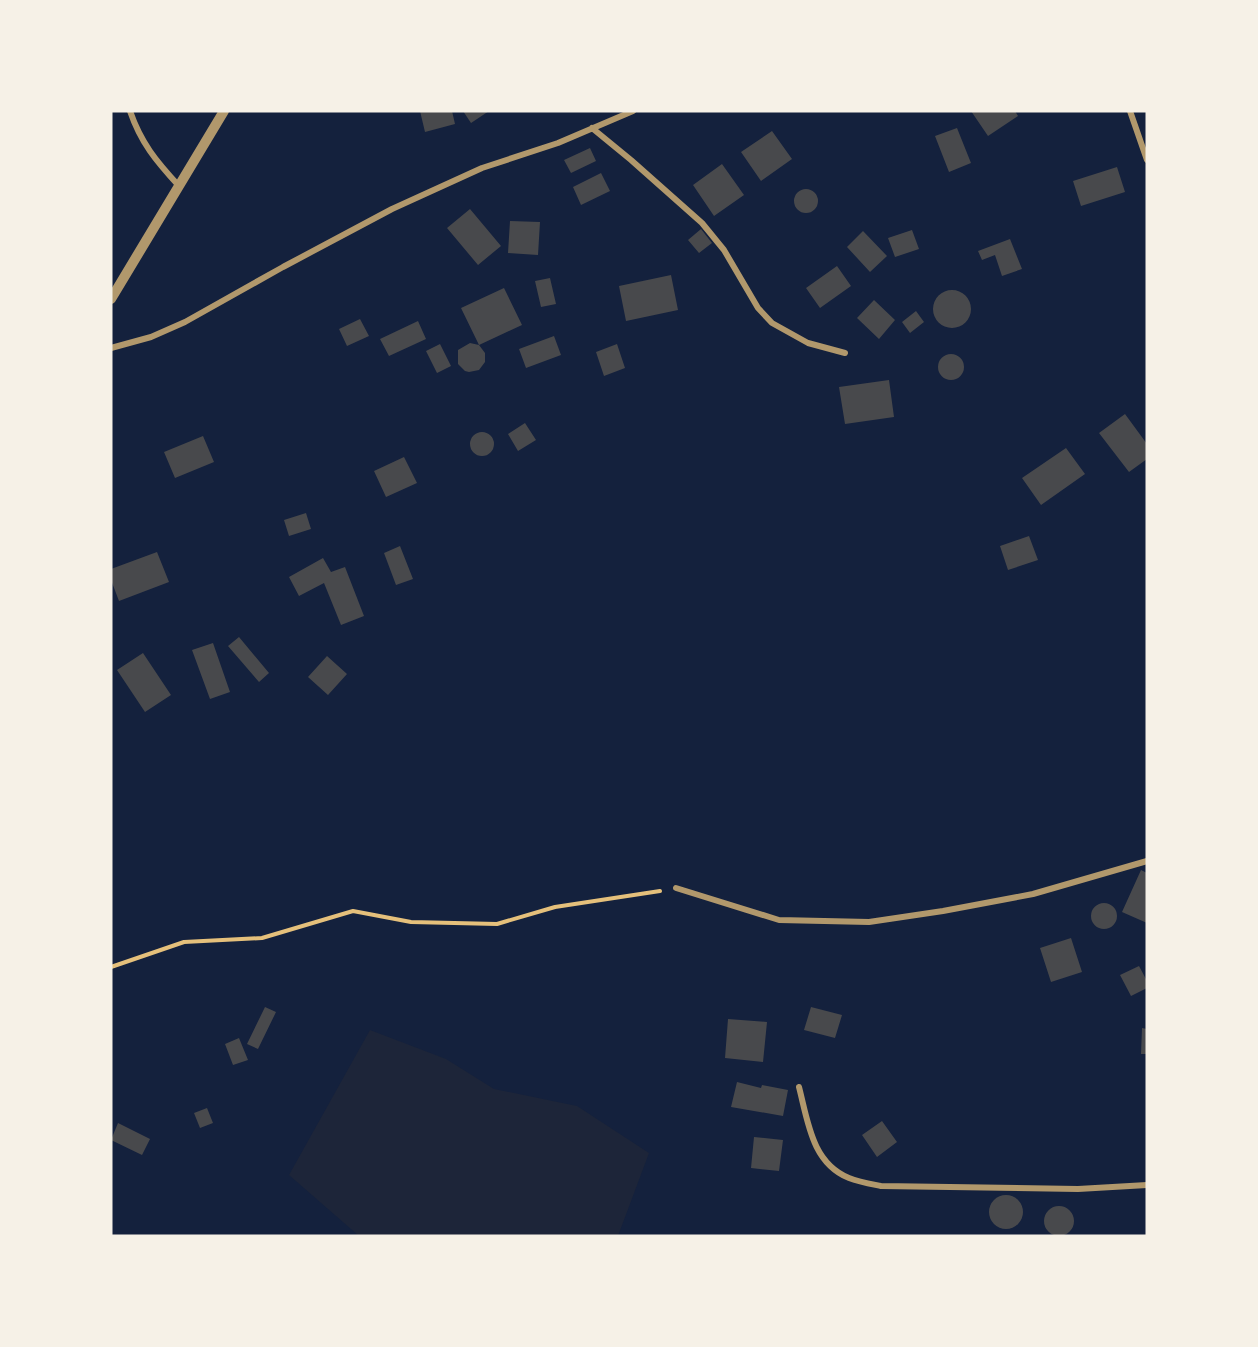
<svg xmlns="http://www.w3.org/2000/svg" width="1258" height="1347" viewBox="0 0 1258 1347" font-family="Ubuntu,sans-serif">
  <style>
    .green { fill: #1d2539 }
    .building { fill: #48494c }
    .lines { fill: none; stroke-linecap: round; stroke-linejoin: round }
    .path { stroke: #e5c07b; stroke-width: 4 }
    .minor { stroke: #b1986c; stroke-width: 6 }
    .tertiary { stroke: #b1986c; stroke-width: 10 }
  </style>
  <rect width="100%" height="100%" fill="#14213d"/>
  <path class="green" d="M370 1030 446 1059 494 1089 577 1106 649 1153 618 1236H359L289 1175Z"/>
  <path class="building" d="M420 111H452L455 124 425 132Z
    M463 111H489L471 123Z
    M971 111H1015L1018 116 988 136Z
    M957 128 971 163 949 172 935 136Z
    M772 131 792 159 761 181 741 152Z
    M590 148 596 161 571 173 564 160Z
    M722 164 744 195 714 216 693 185Z
    M1117 167 1125 192 1081 206 1073 181Z
    M601 173 610 191 581 205 573 187Z
    M794 201a12 12 0 1 1 24 0a12 12 0 1 1-24 0Z
    M470 209 501 246 478 265 447 228Z
    M510 221 540 222 538 255 508 253Z
    M701 229 712 243 699 253 688 240Z
    M912 230 919 249 895 257 888 238Z
    M863 231 887 256 870 272 847 247Z
    M1010 239 1022 269 1002 276 995 255 982 260 978 251Z
    M837 266 851 286 820 308 806 288Z
    M671 275 678 310 626 321 619 286Z
    M550 278 556 304 541 307 535 281Z
    M504 288 522 325 479 345 485 353V362L479 370 469 372 465 371 458 364V350L470 343 479 345 461 308Z
    M933 309a19 19 0 1 1 38 0a19 19 0 1 1-38 0Z
    M874 300 895 320 879 339 857 318Z
    M916 311 924 322 910 333 902 322Z
    M360 319 369 336 347 346 339 329Z
    M418 321 426 339 389 356 380 339Z
    M554 336 561 355 526 368 519 349Z
    M440 344 451 366 437 373 426 351Z
    M617 344 625 368 604 376 596 352Z
    M938 367a13 13 0 1 1 26 0a13 13 0 1 1-26 0Z
    M889 380 894 417 845 424 839 387Z
    M1125 414 1147 444V459L1129 472 1099 433Z
    M525 423 536 440 518 451 508 434Z
    M470 444a12 12 0 1 1 24 0a12 12 0 1 1-24 0Z
    M203 436 214 462 175 478 164 452Z
    M1066 448 1085 474 1041 505 1022 478Z
    M404 457 417 483 386 497 374 471Z
    M306 513 311 529 289 536 284 520Z
    M1029 536 1038 560 1008 570 1000 546Z
    M400 546 413 579 396 585 384 553Z
    M157 552 169 582 119 601 111 580V569Z
    M323 558 331 572 345 567 364 616 341 625 324 583 299 596 289 577Z
    M239 637 269 673 259 682 228 646Z
    M213 643 230 692 210 699 192 650Z
    M143 653 171 695 145 712 117 670Z
    M327 656 347 674 328 695 308 677Z
    M1141 870 1147 873V923L1122 912Z
    M1091 916a13 13 0 1 1 26 0a13 13 0 1 1-26 0Z
    M1071 938 1082 972 1051 982 1040 948Z
    M1139 966 1147 981V988L1131 996 1120 975Z
    M265 1007 276 1012 258 1049 247 1044Z
    M811 1007 842 1015 835 1038 804 1030Z
    M728 1019 767 1022 763 1062 725 1058Z
    M1142 1028 1147 1029V1054H1141Z
    M239 1038 248 1060 233 1065 225 1044Z
    M737 1082 761 1088 762 1085 788 1090 783 1116 731 1107Z
    M207 1108 213 1123 200 1128 194 1113Z
    M882 1121 897 1142 877 1157 862 1135Z
    M118 1123 150 1139 142 1155 111 1140Z
    M754 1137 783 1140 779 1171 751 1168Z
    M989 1212a17 17 0 1 1 34 0a17 17 0 1 1-34 0Z
    M1044 1221a15 15 0 1 1 30 0a15 15 0 1 1-30 0Z"/>
  <g class="lines">
    <path class="path" d="M111 967 184 942 262 938 353 911 411 922 497 924 555 907 660 891"/>
    <path class="minor" d="M130 111C141 143 156 161 179 186
      M1130 111 1147 160
      M592 128 631 160 702 223 724 250 758 308 772 323 808 343 845 353
      M111 348 151 337 185 322 283 267 392 209 482 168 558 143 633 111
      M676 888 779 920 869 922 943 911 1033 894 1147 861
      M799 1087C808 1122 812 1163 849 1178 859 1182 871 1184 881 1186L1078 1189 1147 1185"/>
    <path class="tertiary" d="M111 299 224 111"/>
  </g>
  <rect width="1258" height="1347" fill="none" stroke="#f6f1e7" stroke-width="225"/>
</svg>
